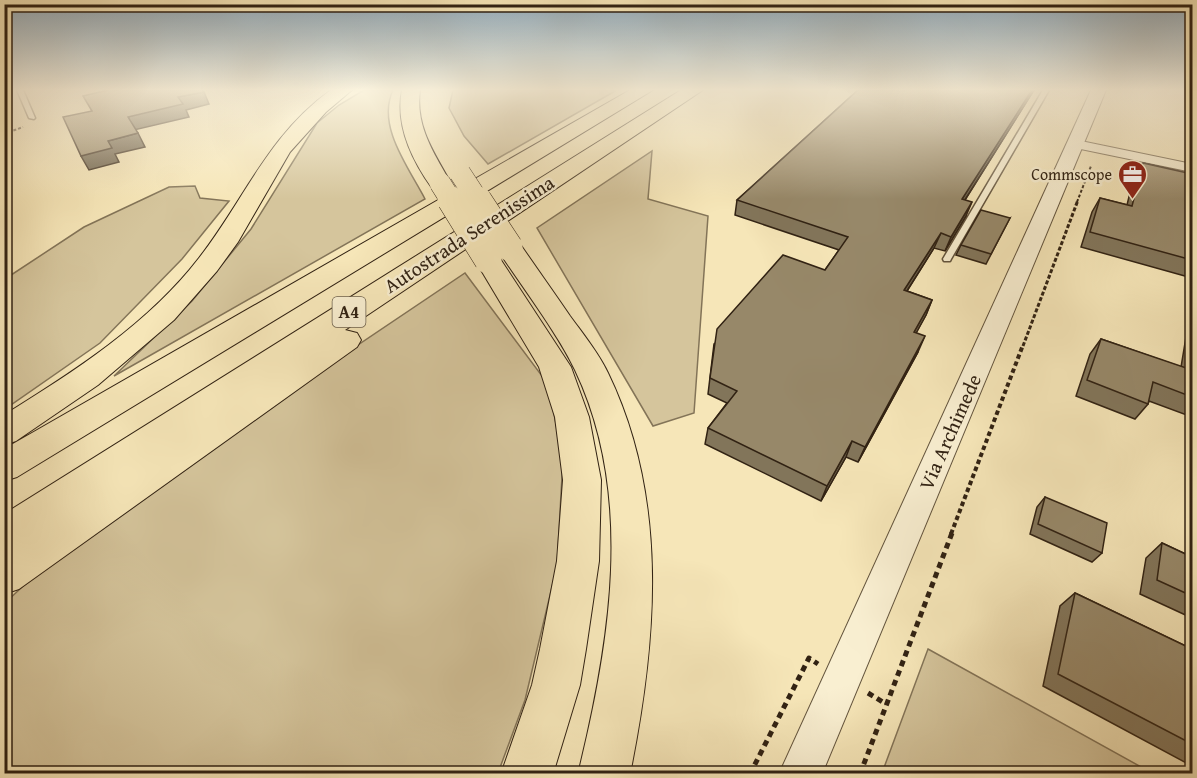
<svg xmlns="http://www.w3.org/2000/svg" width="1197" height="778" viewBox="0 0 1197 778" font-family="'Gentium Book Plus',serif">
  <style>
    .green { fill: #d5c59c; stroke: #837458; stroke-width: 1.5 }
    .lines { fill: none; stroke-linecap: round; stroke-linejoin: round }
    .service-casing { stroke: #62533c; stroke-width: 3 }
    .minor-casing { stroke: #62533c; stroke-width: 2 }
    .tertiary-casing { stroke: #62533c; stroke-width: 2 }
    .motorway-casing { stroke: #312213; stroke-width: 2 }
    .path-far3 { stroke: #312213; stroke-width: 2; stroke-dasharray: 3 2; stroke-linecap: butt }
    .path-far2 { stroke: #312213; stroke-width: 3; stroke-dasharray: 4 2; stroke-linecap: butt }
    .path-far1 { stroke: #312213; stroke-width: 4; stroke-dasharray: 4.5 3; stroke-linecap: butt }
    .path { stroke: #312213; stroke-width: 5; stroke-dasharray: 6 4.5; stroke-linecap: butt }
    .service { fill: #f9efd1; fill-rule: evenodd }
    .minor { fill: #f9efd1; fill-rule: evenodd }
    .tertiary { fill: #f9efd1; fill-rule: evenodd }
    .motorway { fill: #f6e6b8; fill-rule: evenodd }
    .motorway-bridge-far1-casing { stroke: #312213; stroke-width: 22; stroke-linecap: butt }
    .motorway-bridge-casing { stroke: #312213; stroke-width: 28; stroke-linecap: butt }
    .motorway-bridge-far1 { stroke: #f6e6b8; stroke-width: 21 }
    .motorway-bridge { stroke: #f6e6b8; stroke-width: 27 }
    .wall { fill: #82755a; stroke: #312213; stroke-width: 1.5 }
    .shaded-wall { fill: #6a5f4a; stroke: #312213; stroke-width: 1.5 }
    .building { fill: #978869; stroke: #312213; stroke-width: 1.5 }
    .labels { text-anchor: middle; stroke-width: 5; stroke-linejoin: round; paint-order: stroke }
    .far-poi-label { font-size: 16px; fill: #312213; stroke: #f9efd1; text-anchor: end }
    .shield { fill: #f9efd1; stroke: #6d604c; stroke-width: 1.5 }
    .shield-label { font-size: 18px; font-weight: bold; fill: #312213 }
    .street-label { font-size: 20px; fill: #312213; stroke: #f9efd1 }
  </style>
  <rect width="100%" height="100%" fill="#f6e6b8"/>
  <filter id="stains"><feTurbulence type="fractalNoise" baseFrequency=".00333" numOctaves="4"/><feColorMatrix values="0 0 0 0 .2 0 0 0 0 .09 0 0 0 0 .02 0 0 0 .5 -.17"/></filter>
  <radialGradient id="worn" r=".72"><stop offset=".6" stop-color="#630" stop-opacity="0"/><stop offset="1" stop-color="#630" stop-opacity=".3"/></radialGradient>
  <path class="green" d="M364 90H393C376 126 409 168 425 199L114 376 192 301 251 229 317 123 339 105Z
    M453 90H617L488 164 464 136 449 108Z
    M652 151 648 199 708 216 694 413 653 426 537 228Z
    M195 186 200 198 229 201 182 259 100 343 5 409V279L84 227 169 187Z
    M465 273 548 384 563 459 557 566 525 700 498 773 5 774V603L52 559 135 495Z
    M928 649 1152 773H882Z"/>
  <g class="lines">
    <defs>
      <path id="service" d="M17 90H23L35 118 34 119 29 118Z
        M1043 90H1049L951 259 950 261H944L943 259Z"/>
      <path id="minor" d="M1076 140 1192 164V172L1071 147 1069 144Z"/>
      <path id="tertiary" d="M1091 90H1106L822 774H779Z"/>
      <path id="motorway" d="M331 90H352L326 112 290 152 238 242 217 271 174 320 98 385 16 441 4 445V415C75 371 148 324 199 258 245 199 268 135 331 90Z
        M402 90H420C415 126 434 153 451 183L448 188 440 190 432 188C412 160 395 125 402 90Z
        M630 90H653L17 477 4 481V449Z
        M681 90H703L345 330 357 333 361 340 357 347 19 589 4 594V514Z
        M509 239 518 241C535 266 553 291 570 316 583 334 598 352 608 373 669 499 657 641 630 774H578C610 644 635 496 575 370 555 329 521 286 496 247L500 241Z
        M488 252 497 254 571 367 589 417 601 480 599 561 586 649 580 685 553 774H501L532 685 540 649 557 561 563 480 555 417 539 367 475 260 479 254Z"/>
    </defs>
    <use href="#service" class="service-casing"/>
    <use href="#minor" class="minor-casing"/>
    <use href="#tertiary" class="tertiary-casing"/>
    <use href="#motorway" class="motorway-casing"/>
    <path class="path-far3" d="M4 134 23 127
      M1077 202 1091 166"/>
    <path class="path-far2" d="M1023 346 1078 200"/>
    <path class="path-far1" d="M951 534 1023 345"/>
    <path class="path" d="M868 693 886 704
      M750 774 809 658 818 664
      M860 774 952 533"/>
    <use href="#service" class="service"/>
    <use href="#minor" class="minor"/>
    <use href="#tertiary" class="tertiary"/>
    <use href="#motorway" class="motorway"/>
    <defs>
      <path id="motorway-bridge-far1" d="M460 173 479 202
        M440 183 452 202"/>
      <path id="motorway-bridge" d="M451 200 488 260
        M478 200 509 247"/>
    </defs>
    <use href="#motorway-bridge-far1" class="motorway-bridge-far1-casing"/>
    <use href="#motorway-bridge" class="motorway-bridge-casing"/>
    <use href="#motorway-bridge-far1" class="motorway-bridge-far1"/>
    <use href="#motorway-bridge" class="motorway-bridge"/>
  </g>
  <path class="wall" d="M858 90H1034L965 200 966 216 945 251 934 248 907 291 932 300 926 315 916 333 918 352 858 462 846 457 821 501 705 444 708 428 727 403 708 394 714 344 825 270 839 250 735 215 737 200Z
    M1143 163 1192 174V278L1081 247 1092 212 1100 198 1127 205 1134 176Z
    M1010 218 986 264 956 255 961 245Z
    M1192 323V417L1149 401 1148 404 1135 419 1076 396 1090 354 1101 339 1181 367 1187 331Z
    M1045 497 1102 553 1092 562 1030 534 1037 507Z
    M1162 543 1192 557V618L1140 594 1146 558Z
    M1075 593 1192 649V766L1043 686 1060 606Z"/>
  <path class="shaded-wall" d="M1032 90H1034L956 214 962 199Z
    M204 92 209 104 186 110 189 117 134 130 128 117 178 97Z
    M138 133 145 147 115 154 119 162 89 170 81 156 108 141Z
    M972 202 966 216 945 251 951 237Z
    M941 233 934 248 898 305 904 290Z
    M932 300 926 315 908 348 914 332Z
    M925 336 918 352 858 462 865 447Z
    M852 441 846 457 821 501 827 486Z"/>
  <path class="building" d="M108 90H202L204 92 178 97 183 104 128 117 138 133 108 141 112 148 81 156 63 117 92 111 83 96Z
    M858 90H1032L962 199 972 202 951 237 941 233 904 290 932 300 914 332 925 336 865 447 852 441 827 486 708 428 737 391 710 378 717 329 783 255 825 270 848 237 737 200Z
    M1143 163 1192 174V260L1090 232 1100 198 1132 206Z
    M981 210 1010 218 991 254 961 245Z
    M1101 339 1192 370V363V397L1153 382 1148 404 1087 380Z
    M1045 497 1107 523 1102 553 1038 524Z
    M1162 543 1192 557V596L1157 580Z
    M1075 593 1192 649V744L1058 674Z"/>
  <linearGradient id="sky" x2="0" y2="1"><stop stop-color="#93adbe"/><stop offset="0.45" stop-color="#fbf4df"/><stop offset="1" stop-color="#fbf4df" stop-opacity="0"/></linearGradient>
  <rect width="1197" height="199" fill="url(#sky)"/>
  <defs>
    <symbol id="office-pin" viewBox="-11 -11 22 30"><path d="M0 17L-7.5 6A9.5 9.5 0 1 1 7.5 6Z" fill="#8f2418" stroke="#f9efd1"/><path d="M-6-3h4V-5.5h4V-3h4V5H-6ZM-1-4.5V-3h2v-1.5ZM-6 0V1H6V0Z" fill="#fff"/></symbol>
  </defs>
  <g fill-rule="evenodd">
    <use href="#office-pin" x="1116" y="158" width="33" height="45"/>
  </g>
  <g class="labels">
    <g class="far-poi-label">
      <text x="1112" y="180">Commscope</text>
    </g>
    <rect class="shield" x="332.5" y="297" width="33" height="30" rx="4.5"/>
    <g class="shield-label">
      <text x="349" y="318">A4</text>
    </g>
    <g class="street-label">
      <text transform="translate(469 234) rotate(-33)" y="7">Autostrada Serenissima</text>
      <text transform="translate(950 432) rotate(-66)" y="7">Via Archimede</text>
    </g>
  </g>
  <rect width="1197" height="778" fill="none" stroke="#f6e6b8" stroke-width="24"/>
  <rect x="6" y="6" width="1185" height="766" fill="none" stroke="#312213" stroke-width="3"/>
  <rect x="12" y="12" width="1173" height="754" fill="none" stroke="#312213" stroke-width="1.5"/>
  <rect width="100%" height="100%" filter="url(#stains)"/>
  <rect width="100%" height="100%" fill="url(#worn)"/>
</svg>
